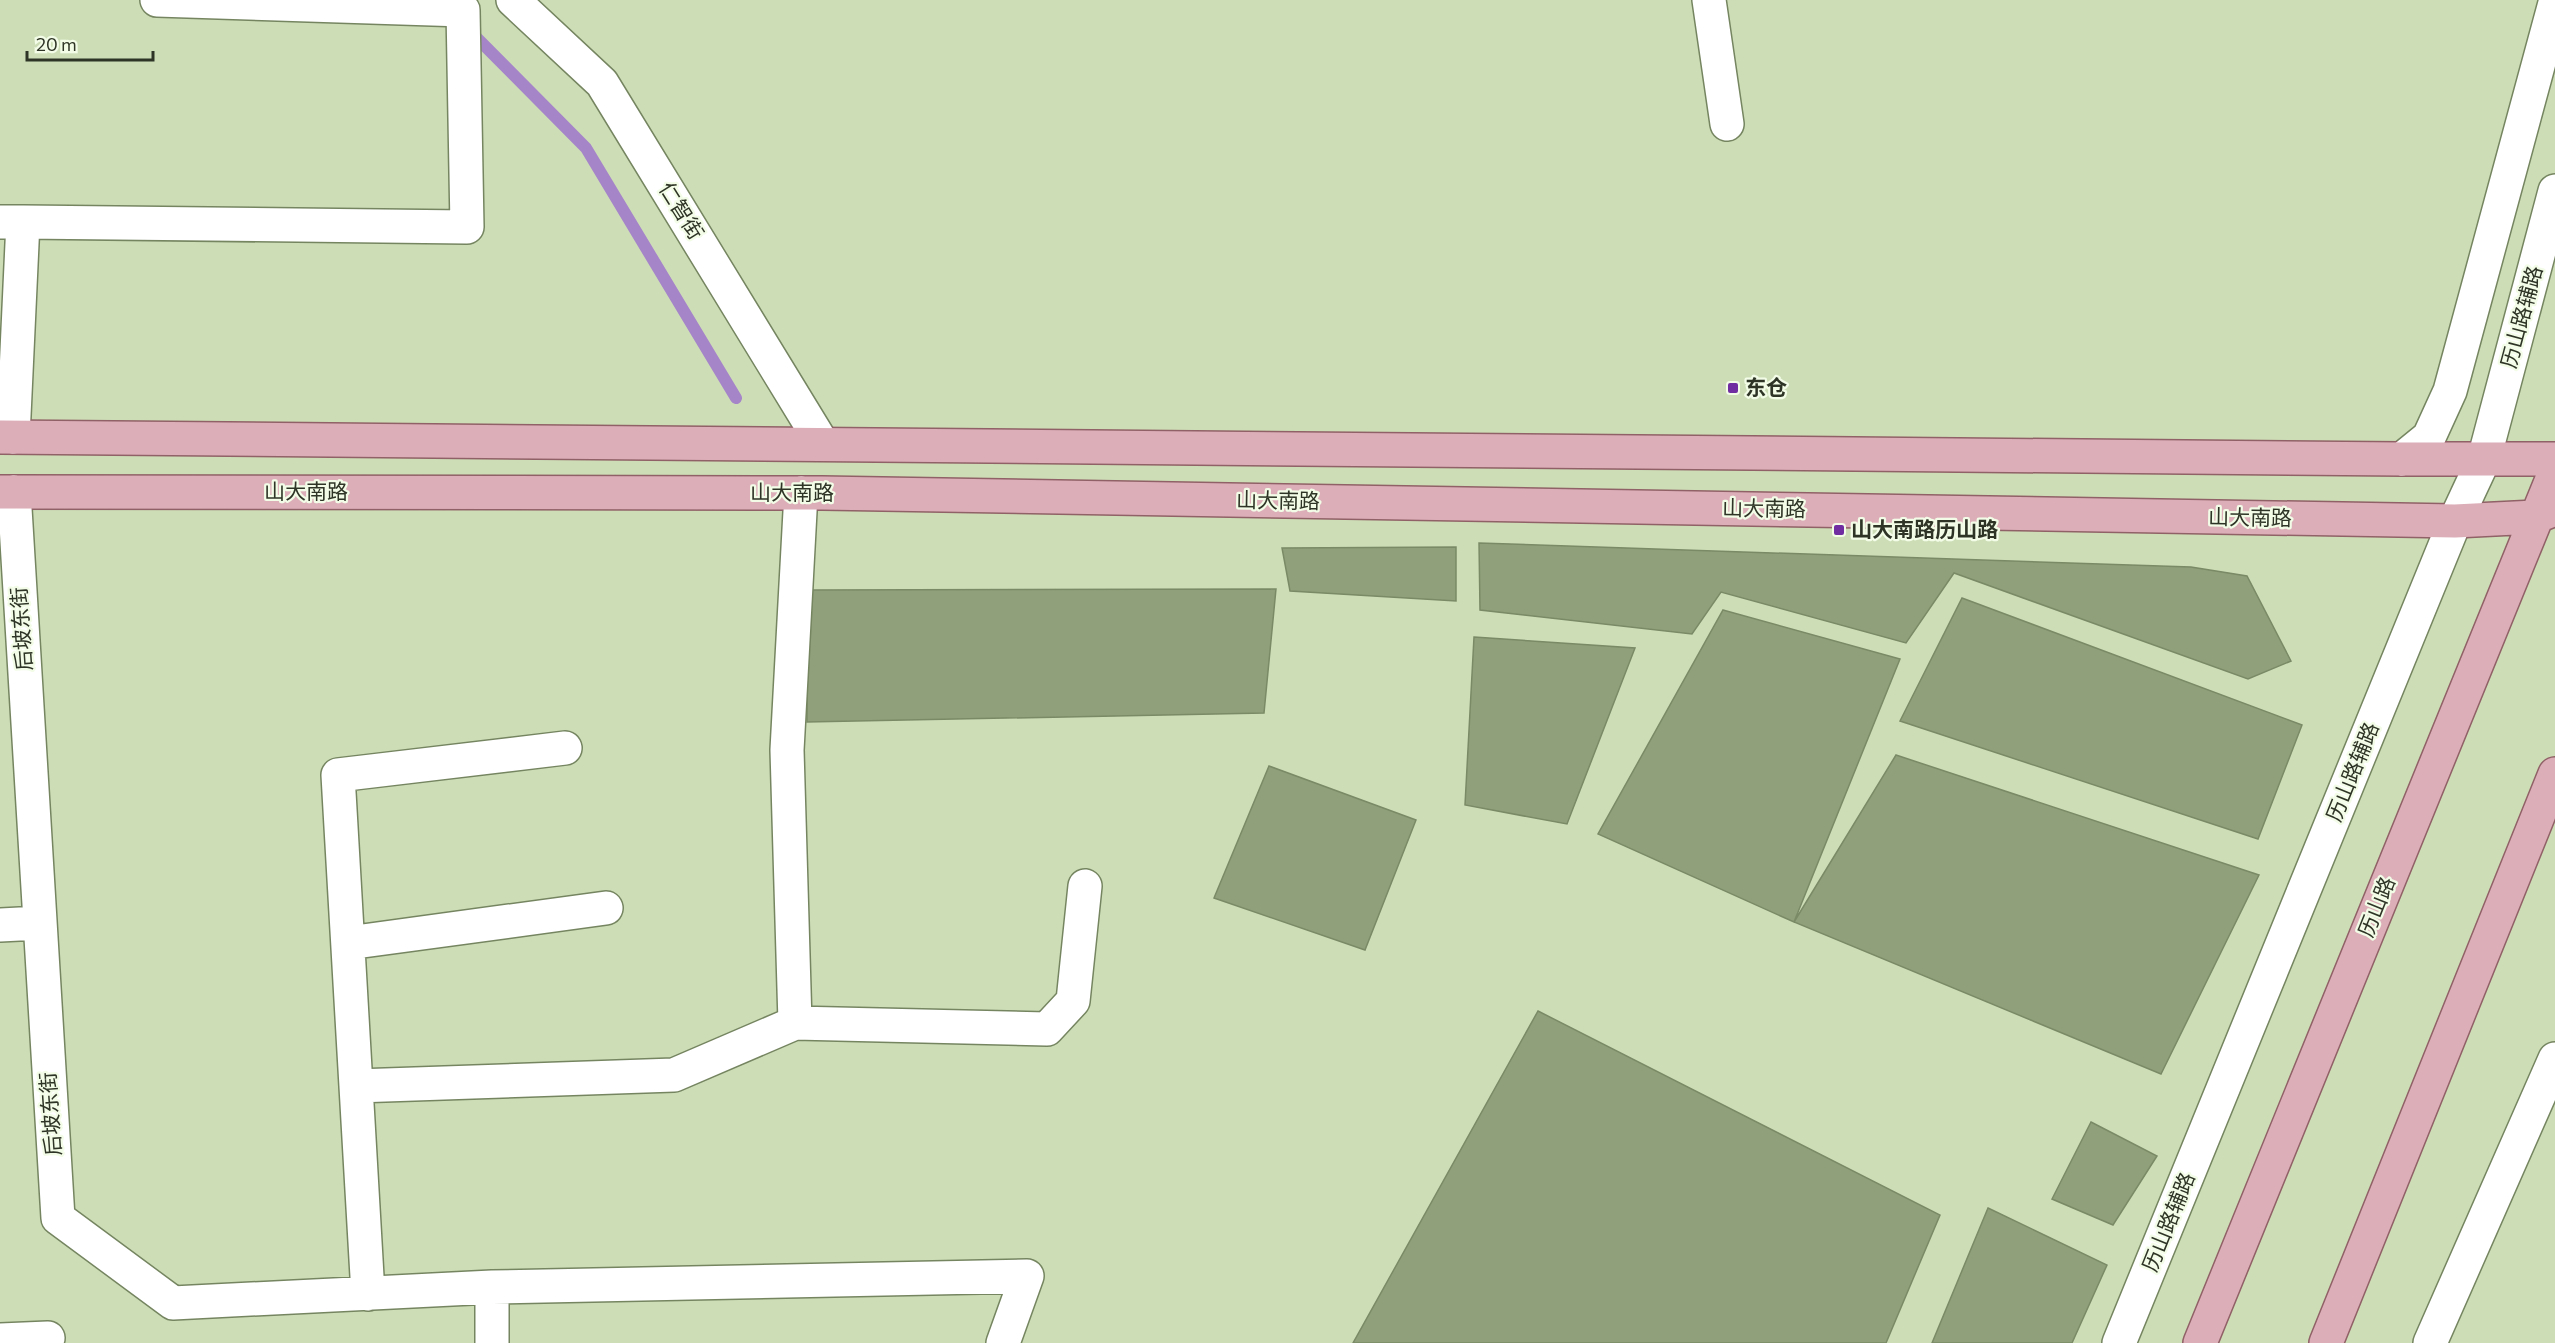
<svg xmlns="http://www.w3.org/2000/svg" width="2555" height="1343" viewBox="0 0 2555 1343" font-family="Commissioner,'Noto Sans SC',sans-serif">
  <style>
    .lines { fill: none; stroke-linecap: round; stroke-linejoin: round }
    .stream { stroke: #a684c8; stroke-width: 12 }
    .building { fill: #8fa07a; stroke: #7a8a66; stroke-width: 1.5 }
    .minor-casing { stroke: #758560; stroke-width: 36 }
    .major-casing { stroke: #906166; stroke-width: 36 }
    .minor { stroke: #fff; stroke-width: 33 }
    .major { stroke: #dcaeb8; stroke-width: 33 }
    .poi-dot { fill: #702da1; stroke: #f2fce7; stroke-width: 2 }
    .labels { text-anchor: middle; stroke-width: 4.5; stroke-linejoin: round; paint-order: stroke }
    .street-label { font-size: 21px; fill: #2f3526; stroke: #f2fce7 }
    .poi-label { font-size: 21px; font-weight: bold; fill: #2f3526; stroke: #f2fce7; text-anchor: start }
  </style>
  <rect width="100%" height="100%" fill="#cddeb7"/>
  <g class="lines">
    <path class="stream" d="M469 30 586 148 736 398"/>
  </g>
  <path class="building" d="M1479 543 2191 567 2247 576 2291 661 2248 679 1954 573 1906 643 1721 592 1692 634 1480 610Z
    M1456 547V601L1290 591 1282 548Z
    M1276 589 1264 713 807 722V590Z
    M1962 598 2302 725 2258 839 1900 721Z
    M1723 610 1900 659 1794 922 1598 834Z
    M1474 637 1635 648 1567 824 1465 805Z
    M1896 755 2259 875 2161 1074 1794 922Z
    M1269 766 1416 820 1365 950 1214 898Z
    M1538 1011 1940 1215 1886 1343H1353Z
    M2091 1122 2157 1156 2113 1225 2052 1199Z
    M1988 1208 2107 1265 2072 1343H1932Z"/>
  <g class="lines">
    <defs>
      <path id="minor" d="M513 0 602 83 822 443
        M1709 0 1727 124
        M0 222H23L13 437
        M23 222 467 227 463 10 157 0
        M2402 459 2429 437 2450 391 2555 3
        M14 492 58 1218 173 1303 492 1287V1343
        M801 493 787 750 795 1023 1047 1029 1073 1001 1085 886
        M0 925 39 923
        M348 943 606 908
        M356 1086 674 1075 795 1023
        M492 1287 1027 1276 1003 1343
        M368 1294 338 775 565 748
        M0 1340 48 1338
        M2119 1343 2455 521 2484 459 2555 191
        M2430 1343 2555 1059"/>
      <path id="major" d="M0 437 2402 459H2555
        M0 492 822 493 2455 521 2535 517 2555 509
        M2200 1343 2555 472
        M2326 1343 2555 774"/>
    </defs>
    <use href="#minor" class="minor-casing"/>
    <use href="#major" class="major-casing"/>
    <use href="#minor" class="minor"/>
    <use href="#major" class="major"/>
  </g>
  <g class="poi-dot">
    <rect x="1727" y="382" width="12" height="12" rx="3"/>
    <rect x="1833" y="524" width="12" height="12" rx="3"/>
  </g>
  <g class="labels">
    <g class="street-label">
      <text transform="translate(681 211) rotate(58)" y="7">仁智街</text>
      <text transform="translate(2522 317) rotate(-75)" y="7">历山路辅路</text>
      <text x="306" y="499">山大南路</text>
      <text x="792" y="500">山大南路</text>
      <text transform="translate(1278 501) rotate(1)" y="7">山大南路</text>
      <text transform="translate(1764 509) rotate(1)" y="7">山大南路</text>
      <text transform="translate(2250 518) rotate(1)" y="7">山大南路</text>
      <text transform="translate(22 629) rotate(-94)" y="7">后坡东街</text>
      <text transform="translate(2353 772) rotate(-68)" y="7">历山路辅路</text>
      <text transform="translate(2377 907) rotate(-68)" y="7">历山路</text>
      <text transform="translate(51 1114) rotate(-94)" y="7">后坡东街</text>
      <text transform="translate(2169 1222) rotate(-68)" y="7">历山路辅路</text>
    </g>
    <g class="poi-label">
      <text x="1745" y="395">东仓</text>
      <text x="1851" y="537">山大南路历山路</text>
    </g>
  </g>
  <path d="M27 51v9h126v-9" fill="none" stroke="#2f3526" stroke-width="3"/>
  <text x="36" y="51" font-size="18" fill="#2f3526" stroke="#f2fce7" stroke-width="4.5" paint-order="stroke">20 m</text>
</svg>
